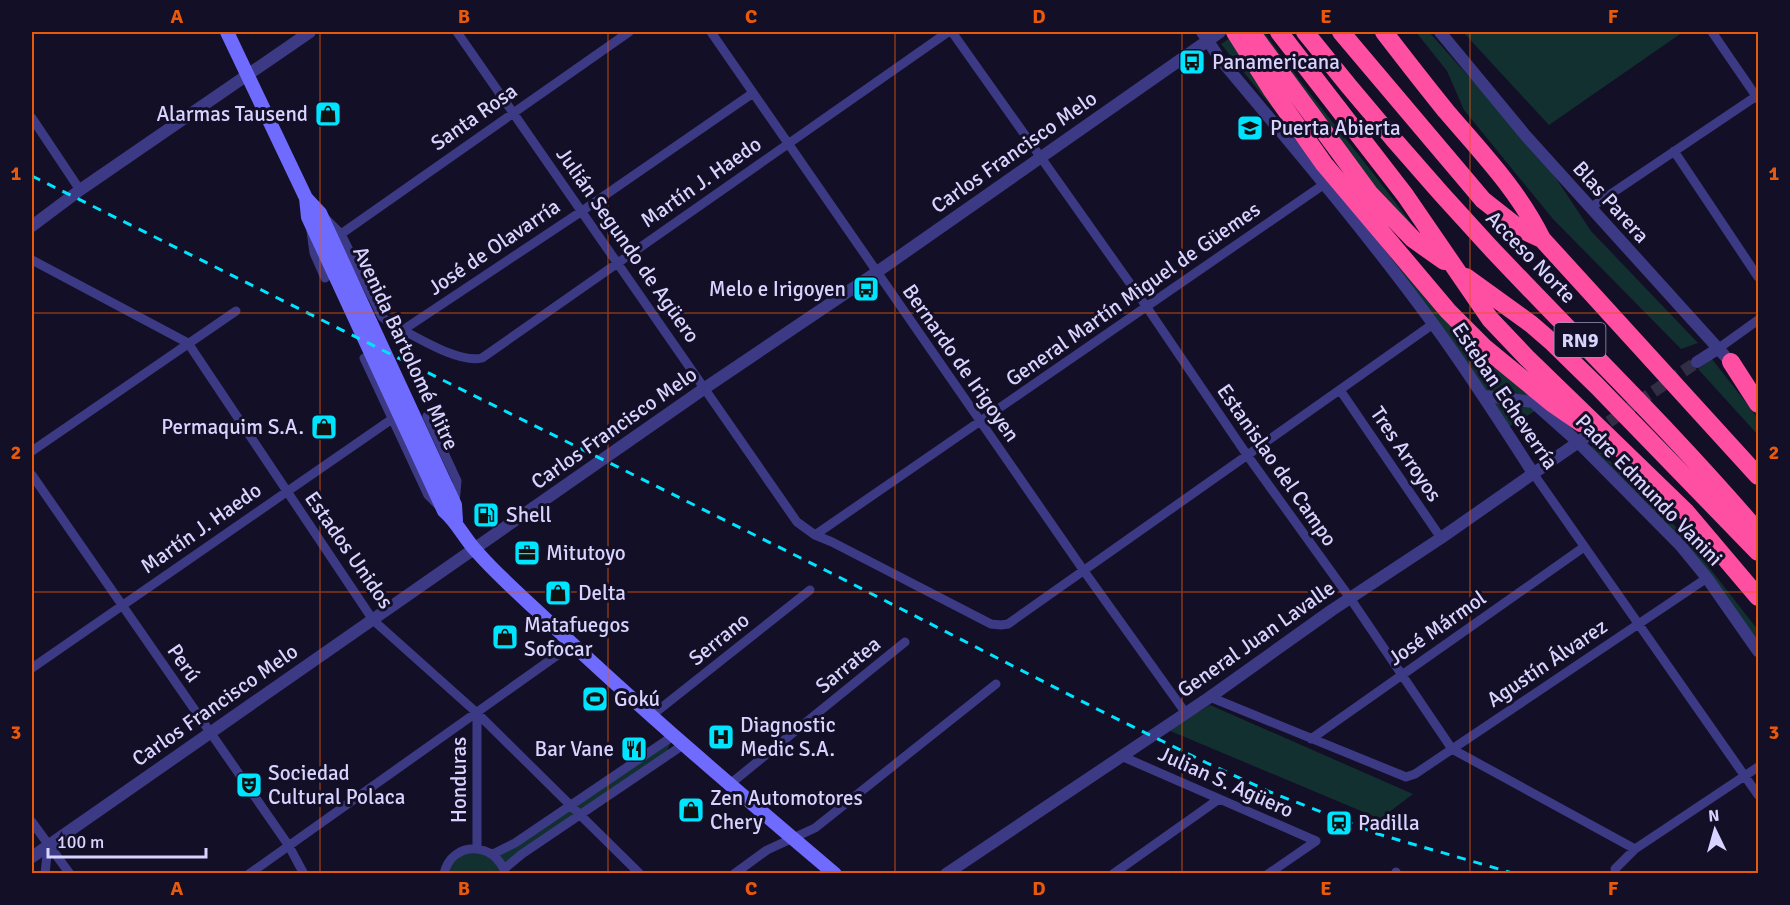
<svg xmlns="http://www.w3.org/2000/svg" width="1790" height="905" viewBox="0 0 1790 905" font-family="Signika,sans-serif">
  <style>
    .green { fill: #12302f }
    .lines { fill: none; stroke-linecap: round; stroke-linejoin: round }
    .tertiary-tunnel { stroke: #312d47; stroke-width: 12; stroke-dasharray: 12 6; stroke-linecap: butt }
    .minor { stroke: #3d3a85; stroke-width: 9 }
    .tertiary { stroke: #3d3a85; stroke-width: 12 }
    .secondary { stroke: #6f6bff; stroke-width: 14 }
    .motorway { stroke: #ff4fa3; stroke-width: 18 }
    .rail { stroke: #00e5ff; stroke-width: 3; stroke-dasharray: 9 8; stroke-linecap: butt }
    .grid { fill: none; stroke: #e8590c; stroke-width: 1.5; stroke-opacity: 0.55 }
    .labels { text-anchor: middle; stroke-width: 6; stroke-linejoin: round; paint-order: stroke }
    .shield { fill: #130f26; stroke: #9e99be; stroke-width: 1.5 }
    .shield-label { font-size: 20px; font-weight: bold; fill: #d9d4ff }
    .poi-label { font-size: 21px; fill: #d9d4ff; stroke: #130f26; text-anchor: start }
    .street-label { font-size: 21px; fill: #d9d4ff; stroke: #130f26 }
    .neatline { fill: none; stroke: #e8590c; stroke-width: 2 }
    .grid-label { font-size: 20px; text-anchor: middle; font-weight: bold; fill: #e8590c }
  </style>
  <rect width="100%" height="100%" fill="#130f26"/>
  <path class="green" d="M1260 32H1264C1312 100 1367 162 1416 230L1372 187Z
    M1416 32H1429L1546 163 1591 231 1698 343 1681 349 1553 219 1464 110 1447 71Z
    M1463 32H1683L1549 125Z
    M1233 36 1284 122 1221 44Z
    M1381 247 1434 306 1576 429 1571 432 1543 406 1489 394Z
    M1712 359 1758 418V435L1698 369Z
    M1494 404C1508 404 1524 401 1535 411L1509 427Z
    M1594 445 1683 534 1758 630V642L1590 448Z
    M1210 705 1413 794 1380 819 1168 730Z
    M673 736 665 756 504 869 493 854Z
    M464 853H483L496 863 500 874H448L451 865Z"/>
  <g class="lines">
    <path class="tertiary-tunnel" d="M1594 432 1697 362"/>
    <path class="minor" d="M457 32 797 522 815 535 832 542 991 624 1001 625 1008 624 1433 324
      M711 32 1084 571 1185 712
      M952 32 1146 306 1247 455 1350 598 1452 749 1635 849
      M1712 32 1758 99
      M32 118 80 190
      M1674 151 1758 277
      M1590 208 1758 95
      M326 219 341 234 382 317 391 324C414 335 458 364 482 358L948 32
      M311 231 314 253 325 278
      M341 234 629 32
      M32 260 188 343 373 620 477 713 640 874
      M403 330 582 211 753 93
      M1719 348 1758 320
      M364 358 428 495 438 505
      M1340 390 1441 538
      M427 416 457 481 455 503
      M32 451 236 311
      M1533 473 1758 795
      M32 475 289 846 304 874
      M815 535 1323 185
      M32 668 392 419
      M1210 697 1406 777 1415 774 1707 578
      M651 716 810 590
      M1311 739 1584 547
      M1121 756 1316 841
      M730 784 905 642
      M32 822 70 874
      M477 848V713
      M493 854 515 843 673 736
      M504 869 522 854 683 745
      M1615 869 1635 849 1758 767
      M1396 872 1397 874
      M45 874 48 845
      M249 874 573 644
      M444 874C451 840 497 841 505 874
      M734 874 767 850 815 828 996 684
      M1113 874 1219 799
      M1268 874 1316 841"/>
    <path class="tertiary" d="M1202 32 1220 59C1293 146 1367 233 1434 325 1469 373 1501 423 1533 473
      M1440 32 1526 136 1734 366
      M32 226 80 190 310 32
      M1697 362 1719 348
      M1484 396 1533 402 1578 442 1680 545 1707 578 1758 651
      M32 857 705 388 877 272 1220 32
      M946 874 1210 697 1332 610 1441 538 1587 436"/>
    <path class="secondary" d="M227 32 306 198 308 217 444 511C458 523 465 540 478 553 500 578 526 600 550 623 642 710 738 792 835 874
      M306 198 320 213 455 505 456 521"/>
    <path class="motorway" d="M1235 32 1271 89 1324 164 1448 311 1485 348 1552 403 1581 423
      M1251 32 1370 194 1413 239 1444 261
      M1279 32 1405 195 1490 319 1527 358 1686 512 1758 597
      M1305 32C1363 105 1424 176 1488 245 1578 341 1673 432 1758 532
      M1341 32 1483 200 1520 229 1542 239 1758 476
      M1384 32C1404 58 1425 85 1446 111 1481 152 1518 190 1542 239
      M1466 277 1531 324 1553 343 1597 386 1758 552
      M1731 362 1758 404"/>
    <path class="rail" d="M32 176 829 572 1099 710 1207 763 1270 792 1378 834 1516 874"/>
  </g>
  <path class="grid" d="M320 32V874M608 32V874M895 32V874M1182 32V874M1470 32V874M32 313H1758M32 592H1758"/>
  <defs>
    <symbol id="bus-square" viewBox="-11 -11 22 22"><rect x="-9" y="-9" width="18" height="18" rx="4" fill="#00e5ff" stroke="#130f26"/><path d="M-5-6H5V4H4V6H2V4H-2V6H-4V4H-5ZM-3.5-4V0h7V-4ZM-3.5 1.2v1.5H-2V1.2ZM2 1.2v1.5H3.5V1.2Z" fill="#111"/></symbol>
    <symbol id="shop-square" viewBox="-11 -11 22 22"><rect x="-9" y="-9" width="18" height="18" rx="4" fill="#00e5ff" stroke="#130f26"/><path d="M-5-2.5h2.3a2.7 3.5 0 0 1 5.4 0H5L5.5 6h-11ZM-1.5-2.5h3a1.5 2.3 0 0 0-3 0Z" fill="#111"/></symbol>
    <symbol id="school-square" viewBox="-11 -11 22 22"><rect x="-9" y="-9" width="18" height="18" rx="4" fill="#00e5ff" stroke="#130f26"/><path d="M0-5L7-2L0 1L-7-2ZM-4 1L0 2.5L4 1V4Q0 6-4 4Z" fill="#111"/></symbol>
    <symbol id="fuel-square" viewBox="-11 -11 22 22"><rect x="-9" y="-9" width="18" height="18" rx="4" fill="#00e5ff" stroke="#130f26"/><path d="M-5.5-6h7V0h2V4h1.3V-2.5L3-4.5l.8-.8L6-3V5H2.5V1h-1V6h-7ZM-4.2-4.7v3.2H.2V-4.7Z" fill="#111"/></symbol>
    <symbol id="office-square" viewBox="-11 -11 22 22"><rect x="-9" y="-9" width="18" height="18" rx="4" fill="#00e5ff" stroke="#130f26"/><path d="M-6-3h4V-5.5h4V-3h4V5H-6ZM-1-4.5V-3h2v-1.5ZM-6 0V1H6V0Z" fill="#111"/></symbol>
    <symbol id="stadium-square" viewBox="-11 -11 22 22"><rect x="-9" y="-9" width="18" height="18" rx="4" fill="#00e5ff" stroke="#130f26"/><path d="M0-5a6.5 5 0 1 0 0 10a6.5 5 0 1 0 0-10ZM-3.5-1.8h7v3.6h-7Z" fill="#111"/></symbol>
    <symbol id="hospital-square" viewBox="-11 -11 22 22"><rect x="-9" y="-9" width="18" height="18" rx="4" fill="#00e5ff" stroke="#130f26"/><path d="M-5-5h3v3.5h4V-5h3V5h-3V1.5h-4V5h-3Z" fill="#111"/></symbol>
    <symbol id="restaurant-square" viewBox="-11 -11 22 22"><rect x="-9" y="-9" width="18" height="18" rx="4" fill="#00e5ff" stroke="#130f26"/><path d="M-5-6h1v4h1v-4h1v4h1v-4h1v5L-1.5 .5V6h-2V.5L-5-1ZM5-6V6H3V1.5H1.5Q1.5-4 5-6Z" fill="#111"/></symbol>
    <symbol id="theatre-square" viewBox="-11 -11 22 22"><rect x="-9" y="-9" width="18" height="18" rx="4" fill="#00e5ff" stroke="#130f26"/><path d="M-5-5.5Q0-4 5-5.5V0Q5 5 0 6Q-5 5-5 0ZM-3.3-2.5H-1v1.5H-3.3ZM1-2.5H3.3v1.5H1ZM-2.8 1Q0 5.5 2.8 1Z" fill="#111"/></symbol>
    <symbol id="station-square" viewBox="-11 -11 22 22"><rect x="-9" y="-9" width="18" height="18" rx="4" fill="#00e5ff" stroke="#130f26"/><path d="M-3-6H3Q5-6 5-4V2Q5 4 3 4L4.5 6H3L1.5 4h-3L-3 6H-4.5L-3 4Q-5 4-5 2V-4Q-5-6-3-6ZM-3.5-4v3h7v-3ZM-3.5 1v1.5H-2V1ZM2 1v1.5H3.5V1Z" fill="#111"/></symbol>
  </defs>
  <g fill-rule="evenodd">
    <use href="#bus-square" x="1177" y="47" width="30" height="30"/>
    <use href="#shop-square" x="313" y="99" width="30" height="30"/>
    <use href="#school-square" x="1235" y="113" width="30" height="30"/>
    <use href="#bus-square" x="851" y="274" width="30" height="30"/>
    <use href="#shop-square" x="309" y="412" width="30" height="30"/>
    <use href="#fuel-square" x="471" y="500" width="30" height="30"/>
    <use href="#office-square" x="512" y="538" width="30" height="30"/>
    <use href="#shop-square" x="543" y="578" width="30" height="30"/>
    <use href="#shop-square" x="490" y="622" width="30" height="30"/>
    <use href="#stadium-square" x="580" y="684" width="30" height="30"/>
    <use href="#hospital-square" x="706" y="722" width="30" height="30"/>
    <use href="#restaurant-square" x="619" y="734" width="30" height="30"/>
    <use href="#theatre-square" x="234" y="770" width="30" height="30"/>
    <use href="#shop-square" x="676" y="795" width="30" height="30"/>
    <use href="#station-square" x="1324" y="808" width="30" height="30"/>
  </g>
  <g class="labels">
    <rect class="shield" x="1554.5" y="323" width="51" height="34" rx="4.5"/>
    <g class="shield-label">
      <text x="1580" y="347">RN9</text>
    </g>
    <g class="poi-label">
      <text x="1212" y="69">Panamericana</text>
      <text x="308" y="121" text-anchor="end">Alarmas Tausend</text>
      <text x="1270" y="135">Puerta Abierta</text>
      <text x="846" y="296" text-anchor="end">Melo e Irigoyen</text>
      <text x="304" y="434" text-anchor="end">Permaquim S.A.</text>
      <text x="506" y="522">Shell</text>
      <text x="546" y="560">Mitutoyo</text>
      <text x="578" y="600">Delta</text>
      <text x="524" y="632">Matafuegos<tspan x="524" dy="24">Sofocar</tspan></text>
      <text x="614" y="706">Gokú</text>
      <text x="740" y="732">Diagnostic<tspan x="740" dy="24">Medic S.A.</tspan></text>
      <text x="614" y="756" text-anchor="end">Bar Vane</text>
      <text x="268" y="780">Sociedad<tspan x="268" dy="24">Cultural Polaca</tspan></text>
      <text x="710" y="805">Zen Automotores<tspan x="710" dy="24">Chery</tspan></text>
      <text x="1358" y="830">Padilla</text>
    </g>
    <g class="street-label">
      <text transform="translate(474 117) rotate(-35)" y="7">Santa Rosa</text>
      <text transform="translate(1014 152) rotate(-35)" y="7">Carlos Francisco Melo</text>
      <text transform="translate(701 182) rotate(-35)" y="7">Martín J. Haedo</text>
      <text transform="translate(1611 202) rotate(48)" y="7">Blas Parera</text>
      <text transform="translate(628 245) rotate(55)" y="7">Julián Segundo de Agüero</text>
      <text transform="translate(494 247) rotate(-34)" y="7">José de Olavarría</text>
      <text transform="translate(1531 257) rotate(46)" y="7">Acceso Norte</text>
      <text transform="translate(1133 294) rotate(-35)" y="7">General Martín Miguel de Güemes</text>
      <text transform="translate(406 348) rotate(65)" y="7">Avenida Bartolomé Mitre</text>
      <text transform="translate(961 363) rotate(55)" y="7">Bernardo de Irigoyen</text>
      <text transform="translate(1505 396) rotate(56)" y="7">Esteban Echeverría</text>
      <text transform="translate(614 428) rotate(-35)" y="7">Carlos Francisco Melo</text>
      <text transform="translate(1406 454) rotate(56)" y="7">Tres Arroyos</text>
      <text transform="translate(1277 465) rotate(55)" y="7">Estanislao del Campo</text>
      <text transform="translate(1649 490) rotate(46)" y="7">Padre Edmundo Vanini</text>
      <text transform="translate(201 528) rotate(-35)" y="7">Martín J. Haedo</text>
      <text transform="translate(349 550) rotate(55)" y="7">Estados Unidos</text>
      <text transform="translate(1437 628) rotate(-35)" y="7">José Mármol</text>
      <text transform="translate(719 639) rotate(-39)" y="7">Serrano</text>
      <text transform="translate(1256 639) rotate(-35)" y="7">General Juan Lavalle</text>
      <text transform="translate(184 663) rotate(55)" y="7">Perú</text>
      <text transform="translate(1547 663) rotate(-34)" y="7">Agustín Álvarez</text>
      <text transform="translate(848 665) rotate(-39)" y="7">Sarratea</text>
      <text transform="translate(215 705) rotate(-35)" y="7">Carlos Francisco Melo</text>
      <text transform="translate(459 780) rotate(-90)" y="7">Honduras</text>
      <text transform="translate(1226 782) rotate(24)" y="7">Julian S. Agüero</text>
    </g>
  </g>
  <rect width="1790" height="905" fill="none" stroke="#130f26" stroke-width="66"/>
  <g transform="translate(1715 830) rotate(355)" stroke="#130f26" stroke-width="4.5" paint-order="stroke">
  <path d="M0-4.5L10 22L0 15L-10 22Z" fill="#d9d4ff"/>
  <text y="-9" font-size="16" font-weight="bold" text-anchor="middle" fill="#d9d4ff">N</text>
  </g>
  <path d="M48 848v9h158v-9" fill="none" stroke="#d9d4ff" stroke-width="3"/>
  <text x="57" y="848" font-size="18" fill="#d9d4ff" stroke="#130f26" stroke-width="4.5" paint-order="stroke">100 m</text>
  <rect x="33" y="33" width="1724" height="839" class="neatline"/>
  <g class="grid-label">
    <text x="177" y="23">A</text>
    <text x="464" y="23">B</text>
    <text x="751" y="23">C</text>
    <text x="1039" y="23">D</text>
    <text x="1326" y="23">E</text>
    <text x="1613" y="23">F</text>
    <text x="16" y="180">1</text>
    <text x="1774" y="180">1</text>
    <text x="16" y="459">2</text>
    <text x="1774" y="459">2</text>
    <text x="16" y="739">3</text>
    <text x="1774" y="739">3</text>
    <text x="177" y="895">A</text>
    <text x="464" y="895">B</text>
    <text x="751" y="895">C</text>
    <text x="1039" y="895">D</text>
    <text x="1326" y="895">E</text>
    <text x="1613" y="895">F</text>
  </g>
</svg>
